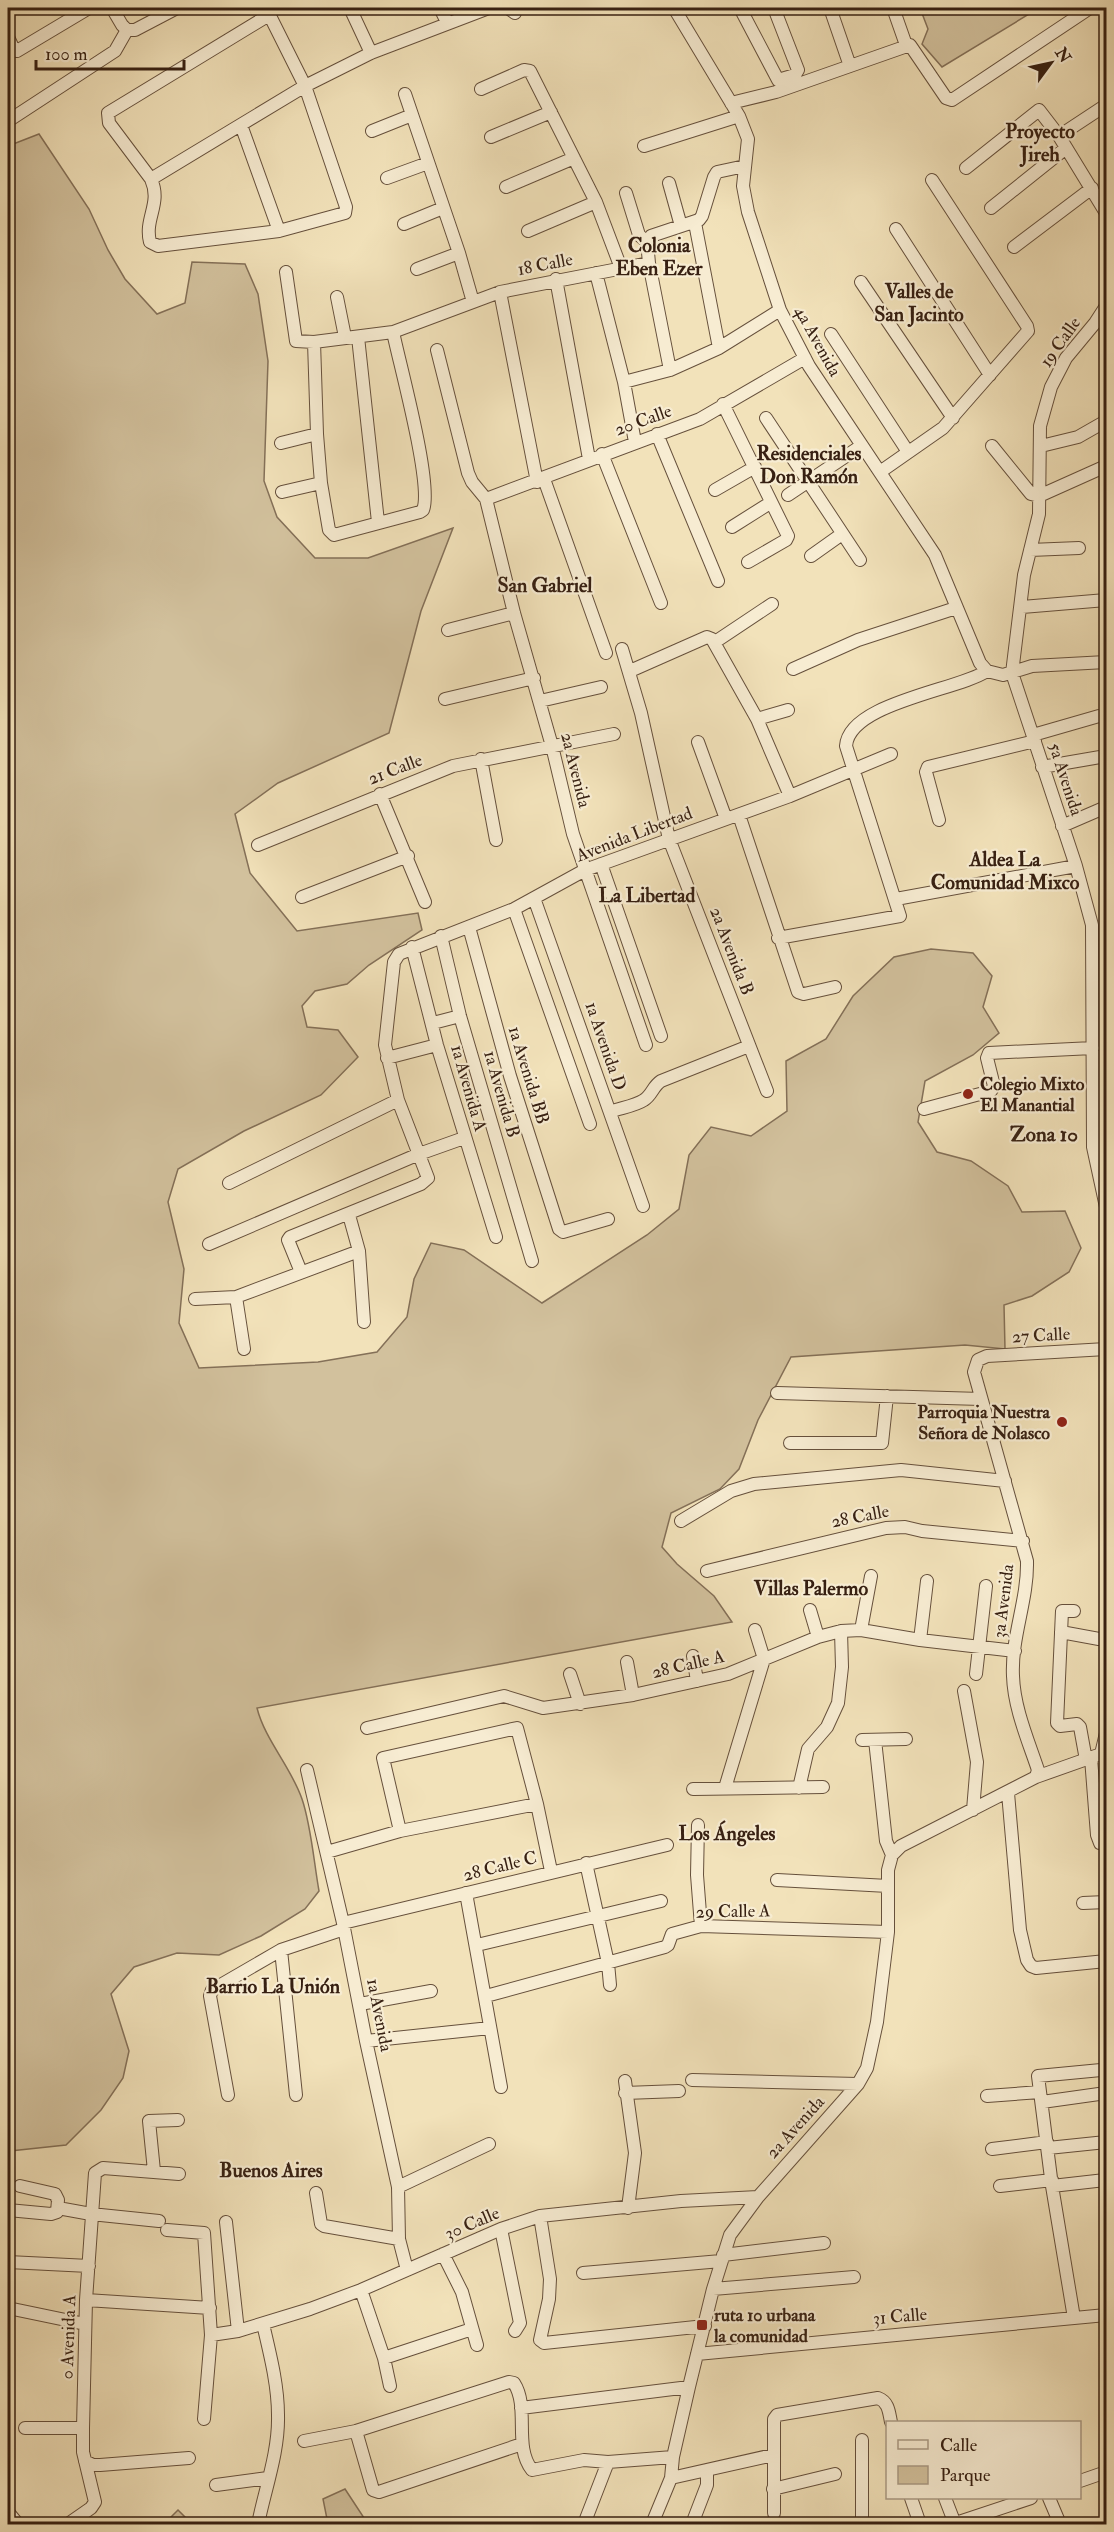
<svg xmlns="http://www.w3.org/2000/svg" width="1114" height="2532" viewBox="0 0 1114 2532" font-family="'IM FELL Double Pica',serif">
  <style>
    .green { fill: #d2c19d; stroke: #847058; stroke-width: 1.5 }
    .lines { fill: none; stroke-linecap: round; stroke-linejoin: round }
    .minor-casing { stroke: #66503c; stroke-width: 14 }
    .minor { stroke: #f7ecd2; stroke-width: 12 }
    .poi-dot { fill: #8f2418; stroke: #f7ecd2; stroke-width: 2 }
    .labels { text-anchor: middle; stroke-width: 4.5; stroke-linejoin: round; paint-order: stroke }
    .street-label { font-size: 18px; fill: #372012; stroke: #f7ecd2 }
    .poi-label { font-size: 18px; font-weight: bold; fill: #372012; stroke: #f7ecd2; text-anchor: start }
    .neighbourhood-label { font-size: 20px; font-weight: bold; fill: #372012; stroke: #f7ecd2 }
    .quarter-label { font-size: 21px; font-weight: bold; fill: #372012; stroke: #f7ecd2 }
  </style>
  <rect width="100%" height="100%" fill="#f2e2ba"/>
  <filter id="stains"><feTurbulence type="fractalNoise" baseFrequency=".00333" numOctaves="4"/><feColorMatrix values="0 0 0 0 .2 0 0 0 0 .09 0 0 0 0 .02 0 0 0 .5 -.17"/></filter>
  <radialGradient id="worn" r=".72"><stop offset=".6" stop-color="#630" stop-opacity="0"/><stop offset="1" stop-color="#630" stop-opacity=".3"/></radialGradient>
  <path class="green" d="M920 8H1039L942 67 922 44 928 29Z
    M39 134 89 209 108 250 125 279 157 314 185 303 192 262 245 264 258 294 268 361 264 481 277 517 315 558H368L453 528 421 611 389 733 278 783 235 814 250 873 297 931 418 913 422 930 369 965 347 984 315 991 302 1006 307 1027 338 1030 358 1057 321 1095 244 1131 178 1169 168 1202 184 1269 179 1323 199 1368 318 1362 377 1352 407 1317 414 1279 431 1243 464 1250 542 1303 647 1235 679 1209 689 1155 711 1127 751 1136 787 1111 786 1061 826 1039 853 996 894 957 931 949 973 953 992 976 983 1007 999 1033 973 1055 925 1081 918 1122 937 1152 971 1161 1008 1186 1022 1212 1065 1211 1081 1248 1069 1272 1032 1296 1004 1305 1005 1349 965 1345 791 1357 758 1420 739 1469 720 1489 671 1513 662 1547 677 1564 714 1596 732 1622 257 1708C265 1740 291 1767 302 1799 311 1825 314 1863 319 1891L305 1909 261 1936 219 1955 177 1953 134 1967 111 1994 129 2051 123 2078 101 2110 66 2145 10 2151 8 2153V146Z
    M345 2489 368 2524H328L323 2499Z
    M178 2510 192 2524H164Z"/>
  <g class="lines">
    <defs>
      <path id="minor" d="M112 8 122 25 127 30
        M266 8 305 86 346 207 345 213 279 231 158 246 150 242C144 218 162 204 151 179L109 123 108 113 269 15
        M350 8 371 53
        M440 8 447 22
        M508 8 515 13
        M674 8 739 116 748 139 743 186 748 212 780 310 809 366 935 555 980 663 987 671 1003 675 1032 666 1106 662
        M740 8 778 80 795 75 798 70 774 8
        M830 8 850 66
        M893 8 906 45
        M127 30H135L177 8
        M8 37 14 50 17 51 89 8
        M481 89 524 70 530 71 596 202 621 268
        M405 94 459 253 473 302
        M731 103 776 92 910 45 946 98 952 100 1090 8
        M8 121 115 51 127 30
        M241 125 279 231
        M372 131 412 115
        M1059 136 1106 105
        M491 137 551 112
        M644 146 739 116
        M966 168 1039 110 1059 136 1106 213
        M387 178 428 163
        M151 179 305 86 371 53 489 8
        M669 183 681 226
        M506 187 574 158
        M626 193 639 235 647 242
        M991 208 1066 148
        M695 223 719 348
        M404 224 443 208
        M896 229 990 375
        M528 231 596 202
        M1014 247 1092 188
        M649 263 670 370
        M417 269 459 253
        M286 272 296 341 314 342 393 332 500 292 649 263 647 242 651 236 699 220 702 216 714 177 717 172 745 166
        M596 273 624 382 635 442
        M556 279 589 459
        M861 282 953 418
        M500 292 537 482
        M337 297 345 337
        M1106 306 1095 323 1066 358 1051 387 1040 426 1039 514 1024 575 1012 673 1076 866 1092 925 1093 1147 1106 1207
        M831 334 908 452
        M358 337 378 522
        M314 342 317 434 321 483 329 530 334 535 420 512 423 510C433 485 400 366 393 332
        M437 350 468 473 472 482 486 499
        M624 382 670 370 719 348 780 310
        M723 404 788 536 786 540 748 562
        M766 418 860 560
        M657 434 718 581
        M281 443 317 434
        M992 446 1031 494 1039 496 1106 466
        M1041 446 1078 437 1106 421
        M602 454 661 603
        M880 472 943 428 1028 331 1027 326 932 180
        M544 479 606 653
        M715 490 755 467
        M282 492 321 483
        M788 495 861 446
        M486 499 514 613 552 746 573 834 646 1045
        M486 499 700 419 805 358
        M732 527 770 503
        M1030 550 1079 548
        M811 556 842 534
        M1022 607 1106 600
        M448 630 514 613
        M715 642 772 604
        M622 649 641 713 669 839 767 1091
        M793 669 858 640 956 608
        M630 671 707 637 712 639 757 719 790 796
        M445 699 534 678
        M540 701 601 687
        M757 719 788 710
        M1033 735 1099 716
        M698 742 726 819
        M481 759 496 840
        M1042 767 1106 756
        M380 794 425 902
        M739 815 798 992 804 994 835 987
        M939 820 926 772 928 767 1035 741
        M1062 826 1106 807
        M258 845 453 766 614 734
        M601 864 661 1036
        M302 897 408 856
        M534 898 643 1206
        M896 899 1076 866
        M514 909 590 1124
        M469 927 510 1076 559 1229 563 1232 608 1219
        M441 936 460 1016 532 1261
        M778 938 900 916 846 746C849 703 958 690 987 671
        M412 947 437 1045 496 1237
        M433 1023 460 1016
        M387 1058 437 1045
        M924 1109 991 1091 994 1086 987 1058 989 1053 1093 1048
        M610 1112C620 1108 635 1106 644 1100 652 1095 653 1086 661 1081L749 1046
        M229 1183 398 1100
        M349 1215 359 1251 364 1322
        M209 1244 419 1154 464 1138
        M301 1272 288 1240 290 1237 421 1184 428 1178 398 1100 385 1045 394 962 399 954 514 909 585 870 790 796 891 754
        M195 1299 236 1297
        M244 1349 236 1297 359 1251
        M777 1393 981 1399
        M790 1443H882L887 1396
        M681 1521 731 1491 754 1484 901 1470 1005 1481
        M707 1571 886 1528 905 1527 922 1531 1023 1541
        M810 1610 818 1637
        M1074 1611H1062L1057 1723 1060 1726 1077 1724 1080 1727 1086 1760
        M861 1630 871 1576
        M1061 1632 1099 1639
        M920 1640 927 1581
        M693 1656 697 1681
        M627 1662 633 1695
        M570 1674 580 1704
        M976 1674 986 1586
        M964 1691 977 1762 973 1810
        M367 1728 504 1696 543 1708 633 1695 728 1674 818 1637 841 1631 861 1630 920 1640 1015 1651
        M862 1740 906 1739
        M1091 1758 1097 1835 1100 1843 1106 1842
        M307 1770 343 1923 366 2041 398 2187 399 2239 407 2270
        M1036 1777 1038 1770C1028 1740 1014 1708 1013 1676 1011 1637 1028 1600 1027 1561L974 1372 978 1360 987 1356 1106 1349
        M725 1788 764 1659 755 1630
        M799 1788 808 1749 827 1727 838 1703 842 1667 841 1631
        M693 1789 823 1787
        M1008 1793 1020 1930 1027 1960 1031 1966 1036 1968 1106 1961
        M698 1825 697 1875 701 1926
        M400 1831 383 1758 517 1728 537 1804 551 1871
        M327 1852 400 1831 537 1804
        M892 1855 901 1846 1036 1777 1101 1754 1106 1733
        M586 1863 608 1963 610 1985
        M777 1880 888 1886
        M466 1893 501 2087
        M1083 1903 1106 1902
        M343 1923 667 1845
        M477 1945 661 1901
        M281 1950 296 2095
        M486 1996 665 1947 668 1945 672 1934 701 1926 888 1932
        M360 2004 431 1991
        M366 2041 490 2028
        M692 2080 858 2084
        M625 2081 635 2153 628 2208
        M625 2093 679 2091
        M228 2095 210 1996 212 1990 281 1950 344 1929
        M987 2096 1040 2092
        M1042 2102 1106 2093
        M1048 2148 1106 2142
        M992 2149 1047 2142
        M154 2171 149 2121 178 2120
        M1000 2186 1052 2180
        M1052 2186 1105 2180
        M398 2187 489 2144
        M316 2193 321 2224 324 2226 399 2239
        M58 2208 91 2214 159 2221
        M8 2210 51 2214 57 2212 58 2200 55 2194 20 2186
        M540 2216 550 2279 549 2299 540 2340 544 2343 705 2326
        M226 2222 238 2331
        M501 2229 520 2323 515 2331
        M167 2230 204 2233 211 2335 204 2419
        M443 2254 462 2292 477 2345
        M723 2255 824 2243
        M8 2262 89 2266
        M583 2273 721 2261
        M713 2289 854 2277
        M361 2290 384 2358 390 2386
        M86 2300 210 2308
        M8 2308 85 2324
        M1074 2318 1052 2186 1038 2076 1101 2070
        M211 2335 238 2331 310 2309 361 2290 501 2229 540 2216 681 2201 758 2197
        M697 2354 1106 2315
        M384 2358 472 2329
        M521 2408 689 2387
        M25 2428H83
        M356 2431 373 2490 379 2492 522 2444
        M304 2441 356 2431 509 2382 514 2383C530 2408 513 2446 532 2470L584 2460 608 2462 673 2457
        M85 2461 93 2465H100L189 2458
        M671 2478 773 2455
        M1080 2481 1106 2472
        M216 2485 268 2478
        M773 2489 835 2474
        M911 2498 920 2524
        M945 2498 955 2524
        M1049 2498 1060 2524
        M8 2512 18 2524
        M774 2513V2419L777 2415 878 2398C889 2402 889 2413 891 2422
        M68 2524 91 2508 95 2502 83 2452V2428L86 2300 95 2173 103 2168 179 2174
        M258 2524C265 2489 279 2452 278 2415 278 2385 270 2354 263 2324
        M584 2524 608 2462
        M652 2524 671 2478 673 2457 689 2387 713 2289 730 2235 758 2197 858 2084 867 2068 877 2022 888 1932V1870L892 1855 886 1841 875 1740
        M692 2524 707 2485V2470
        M862 2524V2440
        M953 2524 1031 2498"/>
    </defs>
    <use href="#minor" class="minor-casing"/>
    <use href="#minor" class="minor"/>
  </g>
  <g class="poi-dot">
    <circle cx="968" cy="1094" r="6"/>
    <circle cx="1062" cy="1422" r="6"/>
    <rect x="696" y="2319" width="12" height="12" rx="3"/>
  </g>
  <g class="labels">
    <g class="street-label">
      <text transform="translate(545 264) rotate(-11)" y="6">18 Calle</text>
      <text transform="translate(818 341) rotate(61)" y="6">4a Avenida</text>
      <text transform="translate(1060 342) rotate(-55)" y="6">19 Calle</text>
      <text transform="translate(643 420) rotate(-20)" y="6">20 Calle</text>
      <text transform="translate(395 769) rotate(-21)" y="6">21 Calle</text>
      <text transform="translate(576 770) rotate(76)" y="6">2a Avenida</text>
      <text transform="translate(1066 779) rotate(72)" y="6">5a Avenida</text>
      <text transform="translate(634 834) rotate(-21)" y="6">Avenida Libertad</text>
      <text transform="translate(732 951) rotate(69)" y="6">2a Avenida B</text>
      <text transform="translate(606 1046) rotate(71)" y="6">1a Avenida D</text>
      <text transform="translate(529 1075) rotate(73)" y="6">1a Avenida BB</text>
      <text transform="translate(469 1088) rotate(74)" y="6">1a Avenida A</text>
      <text transform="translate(502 1094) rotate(74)" y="6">1a Avenida B</text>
      <text transform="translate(1041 1335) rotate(-3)" y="6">27 Calle</text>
      <text transform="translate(860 1516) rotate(-11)" y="6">28 Calle</text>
      <text transform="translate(1003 1601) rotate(-83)" y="6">3a Avenida</text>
      <text transform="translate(688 1664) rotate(-13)" y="6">28 Calle A</text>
      <text transform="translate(500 1866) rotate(-14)" y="6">28 Calle C</text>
      <text transform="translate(733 1911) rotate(-1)" y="6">29 Calle A</text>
      <text transform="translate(380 2015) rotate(79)" y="6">1a Avenida</text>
      <text transform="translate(795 2127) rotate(-48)" y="6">2a Avenida</text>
      <text transform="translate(472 2223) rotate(-23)" y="6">30 Calle</text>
      <text transform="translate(900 2316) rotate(-5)" y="6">31 Calle</text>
      <text transform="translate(68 2337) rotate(-88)" y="6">0 Avenida A</text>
    </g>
    <g class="poi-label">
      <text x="980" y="1090">Colegio Mixto<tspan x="980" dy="21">El Manantial</tspan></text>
      <text x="1050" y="1418" text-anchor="end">Parroquia Nuestra<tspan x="1050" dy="21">Señora de Nolasco</tspan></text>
      <text x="714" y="2321">ruta 10 urbana<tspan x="714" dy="21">la comunidad</tspan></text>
    </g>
    <g class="neighbourhood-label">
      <text x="1040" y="138">Proyecto<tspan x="1040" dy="23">Jireh</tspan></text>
      <text x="659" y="252">Colonia<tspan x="659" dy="23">Eben Ezer</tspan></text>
      <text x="919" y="298">Valles de<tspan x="919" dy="23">San Jacinto</tspan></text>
      <text x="809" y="460">Residenciales<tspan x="809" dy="23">Don Ramón</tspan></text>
      <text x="545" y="592">San Gabriel</text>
      <text x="1005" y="866">Aldea La<tspan x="1005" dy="23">Comunidad Mixco</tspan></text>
      <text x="647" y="902">La Libertad</text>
      <text x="811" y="1595">Villas Palermo</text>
      <text x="727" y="1840">Los Ángeles</text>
      <text x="273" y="1993">Barrio La Unión</text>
      <text x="271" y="2177">Buenos Aires</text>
    </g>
    <g class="quarter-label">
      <text x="1044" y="1141">Zona 10</text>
    </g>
  </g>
  <rect width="1114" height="2532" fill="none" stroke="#f2e2ba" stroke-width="30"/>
  <rect x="9" y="9" width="1096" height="2514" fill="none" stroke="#372012" stroke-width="3"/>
  <rect x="15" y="15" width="1084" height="2502" fill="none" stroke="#372012" stroke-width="1.5"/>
  <rect x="886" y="2421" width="195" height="78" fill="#f7ecd2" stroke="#aa9a85" stroke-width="1.5"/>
  <rect x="898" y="2440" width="30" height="9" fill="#f7ecd2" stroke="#aa9a85" stroke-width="1.5"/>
  <text x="940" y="2451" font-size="18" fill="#372012">Calle</text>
  <rect x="898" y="2466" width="30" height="18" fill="#d2c19d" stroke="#aa9a85" stroke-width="1.5"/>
  <text x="940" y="2481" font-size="18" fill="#372012">Parque</text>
  <g transform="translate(1051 63) rotate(57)" stroke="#f7ecd2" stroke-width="4.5" paint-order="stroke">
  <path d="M0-4.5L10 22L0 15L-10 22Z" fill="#372012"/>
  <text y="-9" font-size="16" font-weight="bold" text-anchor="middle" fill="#372012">N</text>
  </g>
  <path d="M36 60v9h148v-9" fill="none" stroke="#372012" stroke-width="3"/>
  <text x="45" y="60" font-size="18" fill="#372012" stroke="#f7ecd2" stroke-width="4.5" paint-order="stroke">100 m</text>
  <rect width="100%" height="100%" filter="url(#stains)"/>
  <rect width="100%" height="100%" fill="url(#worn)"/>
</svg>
